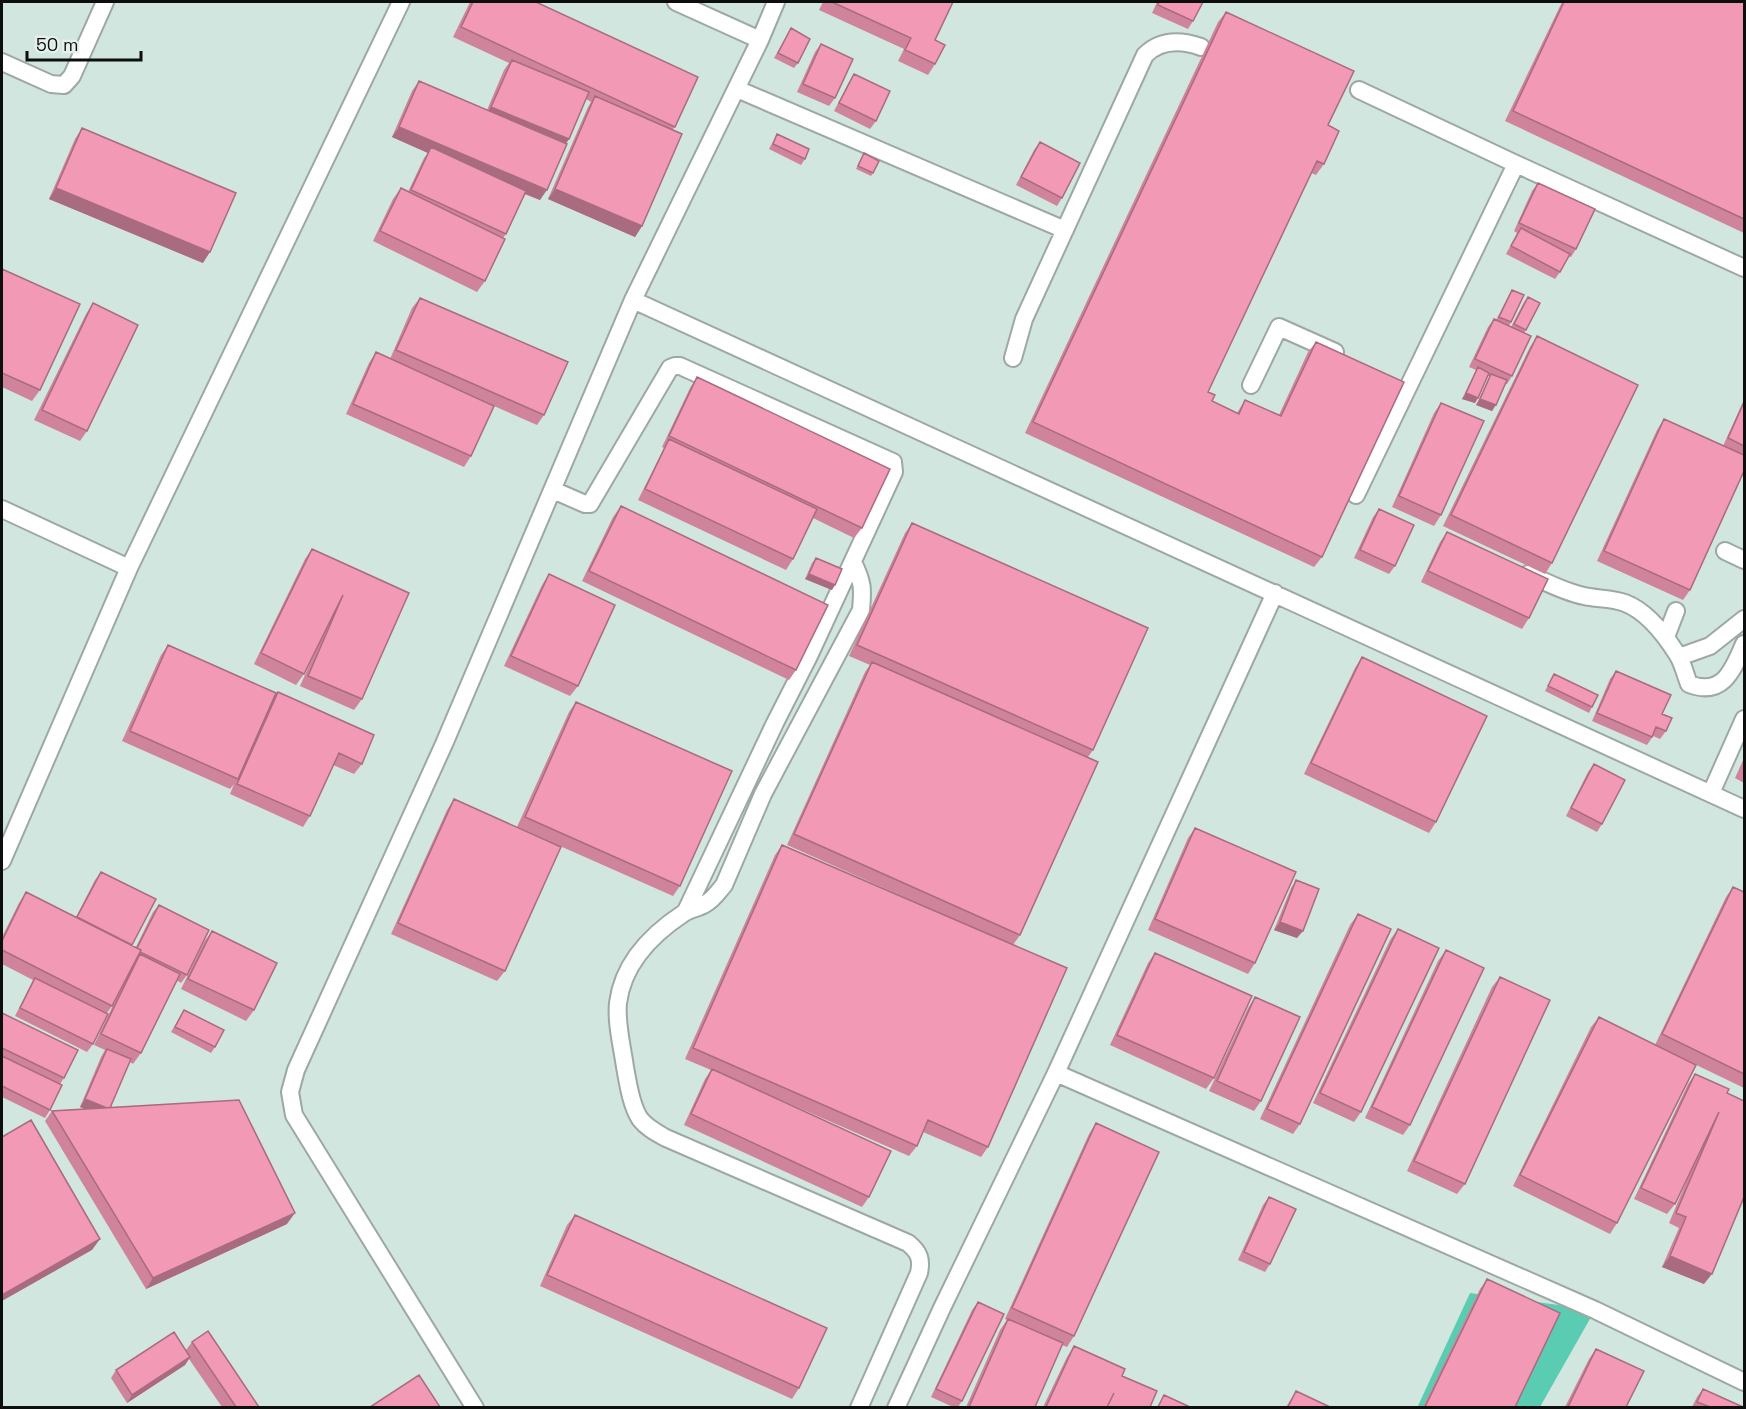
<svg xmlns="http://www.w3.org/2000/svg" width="1746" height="1409" viewBox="0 0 1746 1409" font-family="'Space Grotesk',sans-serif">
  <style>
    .built { fill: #d2e6e0 }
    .forest { fill: #5accb2 }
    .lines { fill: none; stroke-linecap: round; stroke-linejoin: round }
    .minor-casing { stroke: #9da8a4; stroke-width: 20 }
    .minor { stroke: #fff; stroke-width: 16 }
    .wall { fill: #cf849c }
    .shaded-wall { fill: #a96b7f }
    .building { fill: #f199b5; stroke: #a96b7f; stroke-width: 1.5 }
  </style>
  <rect width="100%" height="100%" fill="#e5f0ed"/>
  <path class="built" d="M2 2H1744V1407H2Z"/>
  <path class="forest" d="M1470 1293 1595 1310 1540 1407 1417 1408Z"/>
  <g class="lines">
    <defs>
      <path id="minor" d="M676 2 760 40
        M2 62 51 84 64 85 72 76 105 2
        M737 89 1065 230
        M1359 90 1516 164 1744 268
        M633 300 1744 809
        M1013 358 1024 319 1145 55C1161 39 1181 40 1201 47
        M1251 385 1279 327 1335 352
        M553 490 585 504H590L670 368 675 366H680L893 462 894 472 809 656 775 723 686 911
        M1356 495 1516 164
        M2 509 129 568
        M1725 551 1744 560
        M853 562C863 583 863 588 861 610L763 794 724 885C718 892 713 900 705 904 698 908 690 909 684 913 652 934 623 963 618 1003 616 1023 622 1046 625 1067 628 1083 631 1105 640 1119 647 1128 657 1133 666 1138L908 1243C919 1252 922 1259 919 1273L859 1408
        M1528 574C1546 582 1564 592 1584 596 1597 599 1612 598 1625 603 1646 611 1665 635 1677 654 1683 663 1685 674 1689 684 1723 697 1733 670 1744 644
        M1666 637 1676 611
        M1679 657 1710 646 1744 619
        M1711 793 1744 719
        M2 861 129 568 401 2
        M1056 1073 1595 1310 1744 1382
        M475 1408 294 1115 290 1092 296 1070 444 744 633 300 760 40 776 2
        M896 1408 942 1308 1056 1073 1275 593"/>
    </defs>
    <use href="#minor" class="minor-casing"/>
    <use href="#minor" class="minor"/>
  </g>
  <path class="wall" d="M470 2H536L675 127 673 129 642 226 635 237 548 199 588 107 591 102 586 99 540 200 524 194 506 234 503 238 485 281 477 292 373 241 393 199 401 188 408 192 424 158 428 153 392 137 412 91 419 81 487 110 504 70 509 63 453 37Z
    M823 2H953L935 40V64L928 75 898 61 904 49 819 10Z
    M1157 2H1203L1193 21 1188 29 1152 13Z
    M1562 2H1744V233L1505 121Z
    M1226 12 1328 125 1324 164 1316 175 1311 173 1208 392 1212 401 1237 413 1245 400 1279 415 1308 352 1316 342 1322 557 1314 567 1025 433 1218 22Z
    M791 28 798 63 794 68 774 58Z
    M821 44 835 98 829 106 797 92 815 52Z
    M854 74 876 121 870 129 834 111 849 82Z
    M82 128 203 263 49 199 75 139Z
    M777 134 805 159 801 165 769 149Z
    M1040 142 1062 198 1057 206 1016 185 1034 150Z
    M864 153 873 173 871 176 856 169Z
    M1538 183 1576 249 1571 257 1568 256 1560 272 1555 279 1506 254 1517 233 1514 231 1532 191Z
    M2 269 40 390 32 401 2 387Z
    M1512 290 1511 322 1509 326 1511 327 1524 302 1528 297 1526 330 1524 333 1512 376 1507 384H1505L1492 411 1476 405 1490 376H1488L1475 403 1462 399 1476 370 1469 367 1488 327 1494 319 1496 320 1509 295Z
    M420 298 544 415 537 425 494 406 471 456 464 467 346 414 369 363 376 352 390 359 412 308Z
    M93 303 87 431 80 441 34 420 86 314Z
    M1537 336 1552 563 1545 574 1443 526 1530 347Z
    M697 377 862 528 854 538 813 518 793 559 786 570 638 500 664 448 662 447 690 388Z
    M1744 400V471L1690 590 1683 600 1597 561 1657 430 1664 419 1723 446 1742 404Z
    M1441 403V515L1434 526 1392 507 1434 413Z
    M621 506 796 670 789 680 582 581 613 517Z
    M1379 509 1395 566 1389 574 1354 558 1373 517Z
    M912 523 1093 750 1088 757 1020 935 1013 945 988 1147 981 1157 923 1132 917 1146 909 1156 774 1097 869 1197 862 1207 684 1125 705 1079 711 1070 685 1059 775 855 782 845 940 913 787 845 865 672 870 665 849 656 905 533Z
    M1447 532 1529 618 1522 629 1421 582 1440 542Z
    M312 549 409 593 362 699 354 710 300 686 320 641 304 674 296 685 254 664 305 559Z
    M816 558 832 590 805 579 812 563Z
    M549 574 578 686 570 696 504 666 542 585Z
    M168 645 274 698 278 692 362 764 354 774 333 765 310 816 303 827 230 794 234 784 230 789 122 741 161 655Z
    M1362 657 1436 822 1429 833 1304 774 1355 668Z
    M1616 671 1662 714 1666 731 1660 739 1653 736 1647 745 1592 721 1610 679Z
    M1554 674 1592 707 1589 713 1545 691Z
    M576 702 680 886 673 896 517 827 569 712Z
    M1744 758V783L1735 778Z
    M1594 764 1602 824 1597 832 1566 816 1588 772Z
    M454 799 505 971 497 981 391 934 447 810Z
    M1195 828 1255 963 1248 974 1148 930 1188 838Z
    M101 872 132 946 136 947 153 912 159 905 187 975 181 983 176 980 141 1053 133 1064 130 1062 110 1108 287 1224 146 1289 45 1121 52 1111 85 1109 80 1107 101 1057 105 1050 94 1045 127 976 112 1006 107 1013 93 1044 87 1052 15 1016 33 980 2 964V937L19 903 26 892 76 917 95 880Z
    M1296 880 1297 938 1274 930 1291 888Z
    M1733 887 1744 892V1088L1686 1060 1617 1223 1610 1234 1513 1186 1591 1027 1599 1017 1655 1045 1726 897Z
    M1358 914 1300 1124 1293 1134 1260 1119 1350 925Z
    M1398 929 1361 1112 1354 1122 1313 1103 1390 940Z
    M212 931 254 1010 246 1021 181 989 204 942Z
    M1446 950 1410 1125 1403 1135 1365 1118 1438 961Z
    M1155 953 1214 1078 1206 1089 1110 1045 1148 963Z
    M1500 977 1465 1184 1457 1194 1407 1171 1492 987Z
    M1255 997 1261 1101 1254 1111 1209 1091 1248 1008Z
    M184 1010 215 1047 211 1053 171 1032Z
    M2 1013 64 1078 60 1084 50 1110 45 1118 2 1097Z
    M1695 1074 1727 1093 1704 1284 1662 1267 1679 1228 1669 1223 1695 1161 1675 1204 1667 1214 1634 1199 1688 1084Z
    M1096 1123 1074 1336 1067 1347 1062 1345 1035 1407H966L1000 1330 1007 1320 1005 1319 1089 1134Z
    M1269 1197 1270 1264 1265 1272 1238 1260 1263 1205Z
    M575 1215 799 1388 792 1399 540 1286 567 1225Z
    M1487 1279 1515 1407H1423L1480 1289Z
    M978 1302 962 1401 958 1407H953L931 1397 972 1310Z
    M192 1342 259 1407H222L189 1359 185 1365 127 1403 111 1378 116 1370 186 1350Z
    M1074 1346 1122 1376 1150 1407H1043L1067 1357Z
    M1596 1349 1626 1407H1565L1589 1359Z
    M1703 1389 1743 1407H1692L1697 1397Z
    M1296 1391 1330 1407H1286Z"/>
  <path class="shaded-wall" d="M491 107 569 139 562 150 484 117Z
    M399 127 547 190 540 200 429 153 431 147 428 153 392 137Z
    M56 188 210 252 203 263 49 199Z
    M555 189 642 226 635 237 548 199Z
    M1466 393 1478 398 1475 403 1462 399Z
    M1480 399 1496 405 1492 411 1476 405Z
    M809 574 835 585 832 590 805 579Z
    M1280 922 1303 931 1297 938 1274 930Z
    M85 1099 110 1109 104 1117 80 1107Z
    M295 1213 287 1224 146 1289 153 1278Z
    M100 1239 92 1250 2 1301V1295Z
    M1670 1256 1712 1274 1704 1284 1662 1267Z
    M190 1357 185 1365 127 1403 132 1395Z"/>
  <path class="building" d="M473 2H536L698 77 675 127 461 27Z
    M832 2H953L935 40 945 45 935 64 905 50 911 38Z
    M1159 2H1203L1193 21 1158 5Z
    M1564 2H1744V219L1513 111Z
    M1226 12 1354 71 1328 125 1339 131 1324 164 1317 161 1208 392 1215 395 1212 401 1239 414 1245 400 1281 416 1316 342 1404 382 1322 557 1033 422Z
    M791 28 810 39 798 63 778 53Z
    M821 44 853 59 835 98 803 84Z
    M512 60 589 92 569 139 491 107Z
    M854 74 890 91 876 121 839 103Z
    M419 81 567 144 547 190 399 127Z
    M595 96 682 134 642 226 555 189Z
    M82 128 236 193 210 252 56 188Z
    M777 134 809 149 805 159 773 144Z
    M1040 142 1080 163 1062 198 1021 177Z
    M431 147 526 191 506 234 411 190Z
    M864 153 879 161 873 173 858 166Z
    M1538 183 1595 209 1576 249 1519 223Z
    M401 188 505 239 485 281 380 231Z
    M1521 228 1570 254 1560 272 1511 246Z
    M2 269 80 304 40 390 2 373Z
    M1512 290 1524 295 1511 322 1499 317Z
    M1528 297 1540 303 1526 330 1514 324Z
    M420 298 568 362 544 415 396 350Z
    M93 303 138 325 87 431 42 410Z
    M1494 319 1531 336 1512 376 1475 359Z
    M1537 336 1638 385 1552 563 1451 515Z
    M376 352 494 406 471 456 353 404Z
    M1478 367 1489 373 1478 398 1466 393Z
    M1491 374 1507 380 1496 405 1480 399Z
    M697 377 890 469 862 528 669 436Z
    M1744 402V446L1728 438Z
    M1441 403 1484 421 1441 515 1399 496Z
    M1664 419 1744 455V471L1690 590 1604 551Z
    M669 439 817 509 793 559 645 489Z
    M621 506 828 605 796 670 589 571Z
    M1379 509 1414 525 1395 566 1360 550Z
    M912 523 1148 628 1093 750 857 645Z
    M1447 532 1548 579 1529 618 1428 571Z
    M312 549 409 593 362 699 308 676 343 595 304 674 261 653Z
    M816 558 842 569 835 585 809 574Z
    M549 574 615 605 578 686 511 656Z
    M168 645 276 693 238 779 130 731Z
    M1362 657 1487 716 1436 822 1311 763Z
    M872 662 1098 762 1020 935 794 834Z
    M1616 671 1671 695 1662 714 1672 718 1666 731 1656 727 1652 737 1597 713Z
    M1554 674 1598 695 1592 707 1548 686Z
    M278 692 374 735 362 764 339 753 310 816 237 784Z
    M576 702 732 771 680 886 525 817Z
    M1594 764 1625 780 1602 824 1571 808Z
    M454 799 561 847 505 971 398 923Z
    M1195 828 1296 872 1255 963 1155 919Z
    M782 845 1067 968 988 1147 928 1120 917 1146 693 1048Z
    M101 872 156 899 132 945 77 917Z
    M1296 880 1319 889 1303 931 1280 922Z
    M1733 887 1744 892V1074L1662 1034Z
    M26 892 141 950 112 1006 2 950V941Z
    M159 905 209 930 187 975 140 952 141 950 137 948Z
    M1358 914 1391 929 1300 1124 1267 1109Z
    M1398 929 1439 948 1361 1112 1320 1093Z
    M212 931 277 963 254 1010 188 979Z
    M1446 950 1484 968 1410 1125 1372 1107Z
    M1155 953 1252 996 1214 1078 1117 1035Z
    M140 954 180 974 141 1053 101 1034Z
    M1500 977 1550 1000 1465 1184 1414 1161Z
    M35 978 108 1014 93 1044 20 1008Z
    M1255 997 1300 1017 1261 1101 1217 1081Z
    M184 1010 224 1030 215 1047 175 1027Z
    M2 1013 78 1050 64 1078 2 1048Z
    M1599 1017 1696 1065 1617 1223 1520 1175Z
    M107 1049 131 1059 110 1108H107L85 1099Z
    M2 1056 62 1085 50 1110 2 1086Z
    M712 1069 891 1151 869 1197 691 1114Z
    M1695 1074 1729 1089 1727 1093 1744 1101V1197L1712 1274 1670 1256 1686 1217 1676 1213 1719 1112 1675 1204 1641 1188Z
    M239 1100 295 1213 153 1278 52 1111Z
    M31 1120 100 1239 2 1295V1137Z
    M1096 1123 1159 1152 1074 1336 1012 1308Z
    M1269 1197 1296 1209 1270 1264 1244 1252Z
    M575 1215 827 1328 799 1388 547 1275Z
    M1487 1279 1560 1313 1515 1407H1425Z
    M978 1302 1004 1314 962 1401 936 1389Z
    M1008 1319 1063 1343 1035 1407H969Z
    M208 1331 259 1407H236L192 1342Z
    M174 1332 190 1357 132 1395 116 1370Z
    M1074 1346 1125 1369 1122 1376 1157 1391 1150 1407H1107L1114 1393 1107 1407H1046Z
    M1596 1349 1644 1371 1626 1407H1568Z
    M419 1375 440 1407H370Z
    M1703 1389 1743 1407H1710L1697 1402Z
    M1296 1391 1330 1407H1288Z
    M1164 1395 1190 1407H1158Z"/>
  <rect width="1746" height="1409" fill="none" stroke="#0c0f0e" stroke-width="6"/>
  <path d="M27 51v9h114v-9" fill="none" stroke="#0c0f0e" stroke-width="3"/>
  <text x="36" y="51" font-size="18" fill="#0c0f0e" stroke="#e5f0ed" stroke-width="4.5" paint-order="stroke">50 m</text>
</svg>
